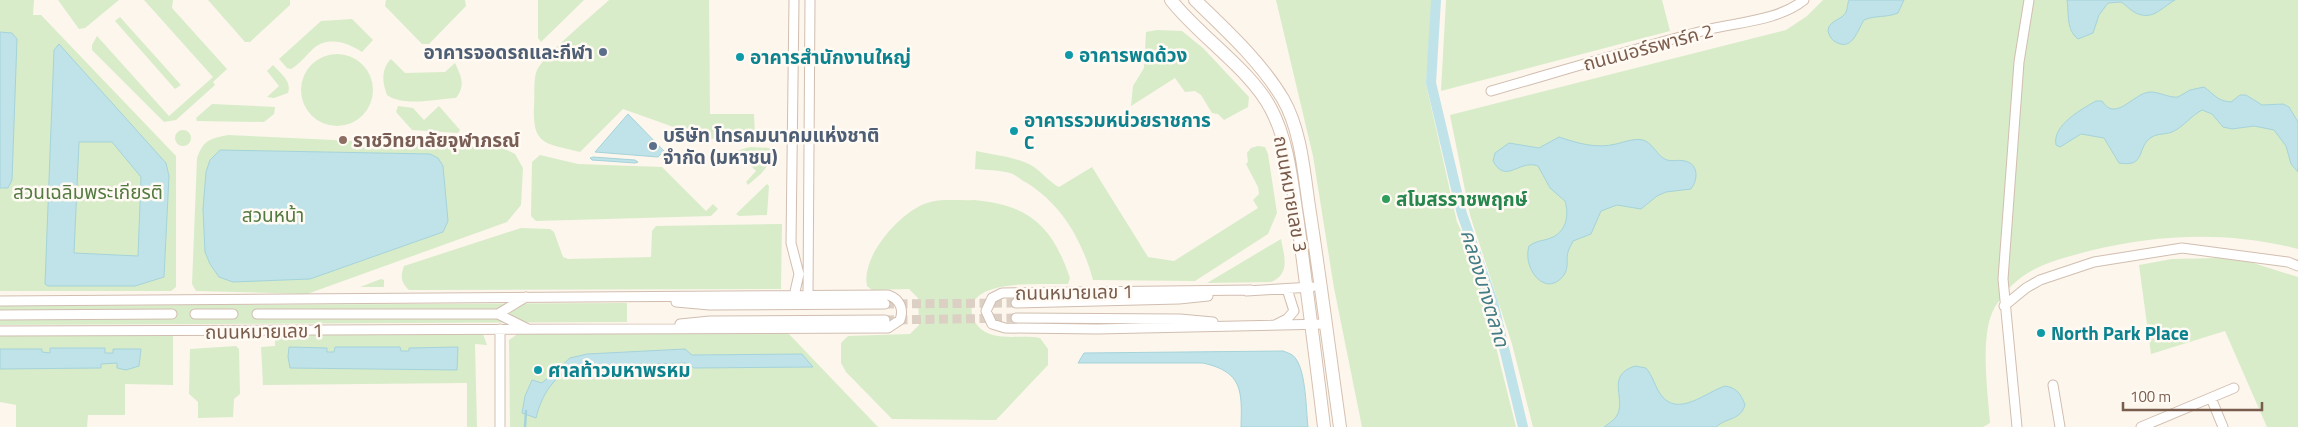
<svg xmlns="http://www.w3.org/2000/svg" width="2298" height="427" viewBox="0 0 2298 427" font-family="'Titillium Web','Noto Sans Thai',sans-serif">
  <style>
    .green { fill: #d8ecc9 }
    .water { fill: #bfe3e8; stroke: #a5d3da; fill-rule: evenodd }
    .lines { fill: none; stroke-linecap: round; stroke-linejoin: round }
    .stream { stroke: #a5d3da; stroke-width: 2.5 }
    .canal { stroke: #bfe3e8; stroke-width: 10 }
    .street-tunnel { stroke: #dcd0c4; stroke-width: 9; stroke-dasharray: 9 4.5; stroke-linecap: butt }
    .street-casing { stroke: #d1beb0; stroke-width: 11 }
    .secondary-casing { stroke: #d6c0b0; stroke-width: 14 }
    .street { stroke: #fff; stroke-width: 9 }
    .secondary { stroke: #fff; stroke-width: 12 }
    .service-dot { fill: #5c6f8a; stroke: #fffaf3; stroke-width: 2 }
    .culture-dot { fill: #0f9aa8; stroke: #fffaf3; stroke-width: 2 }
    .education-dot { fill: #8d6e63; stroke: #fffaf3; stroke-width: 2 }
    .leisure-dot { fill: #2e9e5b; stroke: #fffaf3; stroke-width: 2 }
    .labels { text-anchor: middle; stroke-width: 5; stroke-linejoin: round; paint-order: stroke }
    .street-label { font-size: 19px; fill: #7a5c4d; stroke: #fffaf3 }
    .service-label { font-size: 19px; font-weight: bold; fill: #4e5e75; stroke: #fffaf3; text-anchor: end }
    .culture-label { font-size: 19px; font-weight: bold; fill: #0d838f; stroke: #fffaf3; text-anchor: start }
    .education-label { font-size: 19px; font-weight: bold; fill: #785e54; stroke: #fffaf3; text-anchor: start }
    .park-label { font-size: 19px; fill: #537a41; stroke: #fffaf3 }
    .leisure-label { font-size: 19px; font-weight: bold; fill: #27864d; stroke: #fffaf3; text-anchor: start }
    .water-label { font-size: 20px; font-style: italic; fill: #437c86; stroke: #fffaf3 }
  </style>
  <rect width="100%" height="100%" fill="#fdf6ec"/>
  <path class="green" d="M0 0H34L33 15H41L176 156V287L171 291H0Z
    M58 0H119L85 28 79 29Z
    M144 0H173L172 8 227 69 213 82 215 85 176 120 164 122 92 50V45L97 36 169 116 213 77Z
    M208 0H290V5L250 42H245Z
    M386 0H465L466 6 429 44H422L385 6Z
    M538 0H584L541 42 538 38Z
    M609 0H709L710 114H754L755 137 707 139 623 109 580 152C545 143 532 146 534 105 535 95 533 80 537 70 544 55 594 14 609 0Z
    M1276 0H1432L1426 84 1457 222 1473 255 1516 427H1362L1334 288 1313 156Z
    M1446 0H1662L1670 31 1441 91Z
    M1823 0H2298V249C2228 231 2158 234 2089 251 2048 262 2018 269 1995 307 1979 333 1988 394 1990 423L1983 427H1533L1512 344 1470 215 1450 115 1786 30 1807 16Z
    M120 17 181 85 175 89 115 21Z
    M352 19 373 40 362 52C348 43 329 36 314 48 306 55 300 64 291 69L287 68 279 59 321 21Z
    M1157 30 1182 31 1203 48 1249 97 1248 107 1224 120 1218 114 1212 113 1201 95 1195 91 1185 92 1175 78 1131 106 1133 86 1144 68 1146 32Z
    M301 90a36 36 0 1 1 72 0a36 36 0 1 1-72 0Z
    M391 59 405 73 445 72 455 63C461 76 466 85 456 98 436 99 404 107 387 95 382 82 381 69 391 59Z
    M273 65C281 74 292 81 288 93L274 98 267 97 279 86 267 71Z
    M212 104 275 107 274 114 264 122 197 121 196 118Z
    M398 106 413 108 424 120 439 106 460 130 458 133 412 130 396 112Z
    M175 138a8 8 0 1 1 16 0a8 8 0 1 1-16 0Z
    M228 135 503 148 515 154 523 168 521 205 507 222 307 294 196 291 192 284 197 158C204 139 210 139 228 135Z
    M1258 146 1265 147 1268 154 1277 213 1268 234 1195 281 1093 280C1082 240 1062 205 1027 183 1021 180 1016 175 1010 173 999 170 987 170 975 169L976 151C994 155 1018 157 1034 167 1043 173 1049 182 1059 187L1092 167 1148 257 1174 261 1258 208 1253 200 1259 194 1258 187 1246 164 1248 162 1247 153 1251 148Z
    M750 147 770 148C770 169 763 172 748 185L746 182 756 171 736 151Z
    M540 155 578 164 662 167 706 211 713 204 718 209 711 216 536 221 531 216 532 162Z
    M767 184 769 186 767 215 739 216 736 214Z
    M974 200C1030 205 1052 226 1070 278L1068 284C1045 285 965 277 972 315 975 326 983 332 993 335 1008 339 1025 335 1040 338L1048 349V365L996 420 892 419 846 372 841 363V343L848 336 910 334 919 325 918 298 909 289 872 290 867 286C861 256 900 212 927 203 941 198 960 201 974 200Z
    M782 224 781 289 409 290C401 282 400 277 404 266L521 228 550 229 554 232 563 257 568 259 651 257 652 231 656 226Z
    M1281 239C1284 256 1291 274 1271 282L1207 283Z
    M2220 258 2250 262 2298 277V427H2267L2225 331 2151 354 2139 265 2172 259Z
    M381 279 384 280V287H360Z
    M627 303V322L0 325V306Z
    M477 332 483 334 487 345 475 344 477 427H467V383L263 385 261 347 275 346V333Z
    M787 332 878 427H510L509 340 519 333Z
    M167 334 173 336V385L125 384V415H88L87 427H16V405L0 402V336Z
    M236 346 239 349 240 394 234 399 233 417 198 418V402L189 394 190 349Z"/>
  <path class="water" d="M1849 0H1904L1898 13C1886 18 1875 15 1864 20 1857 31 1852 53 1834 41 1831 39 1829 35 1828 31 1828 22 1839 20 1844 15 1848 11 1847 4 1849 0Z
    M2067 0H2175C2161 8 2152 22 2134 12 2129 9 2126 5 2121 2L2108 3 2099 15 2093 33 2078 39C2066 30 2069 13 2067 0Z
    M0 32 12 33 17 39 12 180 8 188H0Z
    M59 44 166 163 169 176 164 277 135 286H48L45 284 54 50ZM79 142H112L141 177 138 256 74 253Z
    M2204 87C2214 94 2217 101 2231 102L2240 95H2246L2262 105 2283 104 2289 107 2298 122V172L2291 164 2286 146 2274 130 2254 126 2232 129 2223 127 2212 114 2202 110C2191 116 2184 126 2174 131 2167 135 2158 133 2152 137 2136 146 2147 168 2119 163L2104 138 2081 134 2060 147 2056 145C2052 125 2082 109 2096 101H2102C2116 123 2133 93 2150 92 2160 92 2169 98 2178 97L2190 90Z
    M628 114 664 151 658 157 595 152Z
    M1559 137C1577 143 1596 149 1616 144 1624 142 1635 138 1643 140 1651 142 1656 153 1663 158 1670 163 1677 159 1685 161 1699 164 1698 180 1691 189L1666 192 1657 196 1641 209 1617 205 1601 211 1591 234 1573 241C1572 244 1569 248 1568 252 1566 259 1569 268 1564 275 1546 299 1522 269 1529 246 1537 240 1545 241 1553 237 1567 230 1569 214 1565 201L1550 188 1538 166C1519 159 1506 185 1493 161L1495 153 1509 143 1539 148Z
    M220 150 430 154 438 158 443 166 448 221 443 232 310 279 233 282 219 277 210 264 205 252 203 209 206 172 210 160Z
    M593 157 635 160 638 162 635 163 592 160 590 158Z
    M289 347 327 348V352H334L335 347H400L401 351H409V348L458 347 457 370 290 368 288 357Z
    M50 348H105V353H113V349H141L139 366 126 370 117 368V363L101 364V368L0 369V349H42V352L50 353Z
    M685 349 692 355 802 354 813 367 694 368 686 363 576 366C553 377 542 394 536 418L522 413 525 396 532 380 542 383 570 358 587 354Z
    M1283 351C1288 353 1293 354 1296 359 1306 373 1306 409 1308 427H1241C1242 391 1243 372 1203 363H1078L1084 353Z
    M1635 366 1646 368C1653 376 1655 387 1661 395 1678 418 1706 392 1725 386 1737 388 1741 394 1745 405 1740 421 1727 417 1716 427H1604C1608 424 1613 421 1616 417 1628 400 1604 376 1635 366Z"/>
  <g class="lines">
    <path class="stream" d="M525 427 526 411"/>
    <path class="canal" d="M1436 0 1431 83 1462 214 1493 302 1523 427"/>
    <path class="street-tunnel" d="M885 304 1016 303
      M885 320 1016 318"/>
    <defs>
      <path id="street" d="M794 0 791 243 799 274 794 296
        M1491 91C1564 70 1637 48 1710 29 1741 22 1779 20 1804 0
        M1251 290 1002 293 992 298 986 311 992 324 1005 328 1097 329 1326 324
        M1246 291 1312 287
        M808 296 810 0
        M526 297 498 314 526 328
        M0 301 888 295C900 299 904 309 900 320L888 328 0 331
        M676 302 710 305 885 304
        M1016 303 1179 299 1208 296
        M2004 306 2026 288 2040 280 2094 262 2182 248 2288 262 2298 266
        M195 314H233
        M257 314H498
        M0 315 172 314
        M1016 318 1180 319 1213 322
        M680 324 710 321 885 320
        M1277 324 1287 319 1294 311 1287 289
        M500 329V427
        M2053 385 2060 427
        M2211 398 2223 427
        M2017 427 2003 279 2019 62 2029 0
        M2141 427 2234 388"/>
      <path id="secondary" d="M1171 0C1199 36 1251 70 1271 109 1289 143 1292 186 1298 223 1307 291 1316 359 1324 427
        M1195 0C1226 30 1261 62 1283 99 1302 132 1304 176 1310 213 1321 284 1330 356 1340 427"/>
    </defs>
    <use href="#street" class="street-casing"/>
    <use href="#secondary" class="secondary-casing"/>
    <use href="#street" class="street"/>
    <use href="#secondary" class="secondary"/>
  </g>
  <g class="service-dot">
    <circle cx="603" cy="52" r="5"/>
    <circle cx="653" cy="146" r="5"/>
  </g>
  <g class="culture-dot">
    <circle cx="1069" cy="55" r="5"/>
    <circle cx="740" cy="57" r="5"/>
    <circle cx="1014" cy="131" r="5"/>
    <circle cx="2041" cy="333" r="5"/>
    <circle cx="538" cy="370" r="5"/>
  </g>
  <circle class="education-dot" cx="343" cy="140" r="5"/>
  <circle class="leisure-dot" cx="1386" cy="199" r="5"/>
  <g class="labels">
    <g class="street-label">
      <text transform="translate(1648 47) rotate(-15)" y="7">ถนนนอร์ธพาร์ค 2</text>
      <text transform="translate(1291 194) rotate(80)" y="7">ถนนหมายเลข 3</text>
      <text transform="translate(1074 292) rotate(-1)" y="7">ถนนหมายเลข 1</text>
      <text transform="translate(264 331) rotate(-1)" y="7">ถนนหมายเลข 1</text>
    </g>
    <g class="service-label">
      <text x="593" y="59">อาคารจอดรถและกีฬา</text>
      <text x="663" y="142" text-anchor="start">บริษัท โทรคมนาคมแห่งชาติ<tspan x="663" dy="22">จำกัด (มหาชน)</tspan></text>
    </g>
    <g class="culture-label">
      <text x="1079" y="62">อาคารพดด้วง</text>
      <text x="750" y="64">อาคารสำนักงานใหญ่</text>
      <text x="1024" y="127">อาคารรวมหน่วยราชการ<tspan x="1024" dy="22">C</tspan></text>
      <text x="2051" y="340">North Park Place</text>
      <text x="548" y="377">ศาลท้าวมหาพรหม</text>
    </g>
    <g class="education-label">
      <text x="353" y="147">ราชวิทยาลัยจุฬาภรณ์</text>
    </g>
    <g class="park-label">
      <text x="88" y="199">สวนเฉลิมพระเกียรติ</text>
      <text x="273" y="222">สวนหน้า</text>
    </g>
    <g class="leisure-label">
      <text x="1396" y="206">สโมสรราชพฤกษ์</text>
    </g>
    <g class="water-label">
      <text transform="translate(1485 288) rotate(73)" y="7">คลองบางตลาด</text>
    </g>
  </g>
  <path d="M2123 402v8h139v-8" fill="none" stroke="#7a5c4d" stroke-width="2.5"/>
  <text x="2130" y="402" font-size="15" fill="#7a5c4d" stroke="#fffaf3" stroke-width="4" paint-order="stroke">100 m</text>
</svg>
